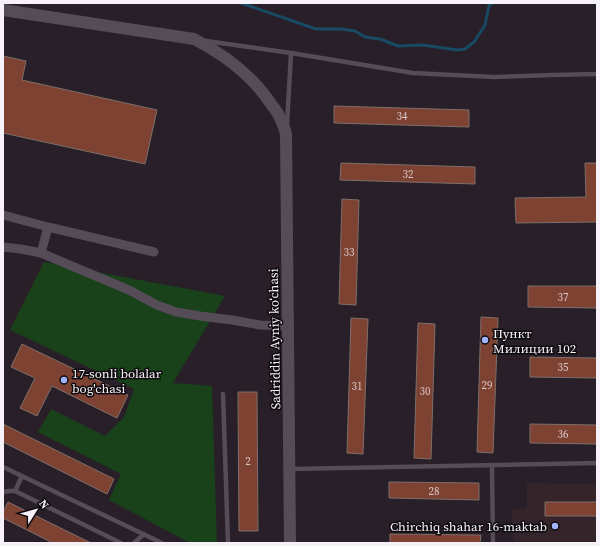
<svg xmlns="http://www.w3.org/2000/svg" width="600" height="546" viewBox="0 0 600 546" font-family="'Source Serif 4',serif">
  <style>
    .education { fill: #36242b }
    .green { fill: #19411a }
    .lines { fill: none; stroke-linecap: round; stroke-linejoin: round }
    .stream { stroke: #184a64; stroke-width: 3 }
    .building { fill: #7d4232; stroke: #7f6f6a }
    .service { stroke: #554c57; stroke-width: 4.5 }
    .minor { stroke: #554c57; stroke-width: 9 }
    .tertiary { stroke: #554c57; stroke-width: 12 }
    .poi-dot { fill: #a1b3fd; stroke: #0e0b0f; stroke-width: 1.5 }
    .labels { text-anchor: middle; stroke-width: 3; stroke-linejoin: round; paint-order: stroke }
    .number-label { font-size: 11px; fill: #d8c6c7 }
    .poi-label { font-size: 13px; fill: #f7f2f9; stroke: #0e0b0f; text-anchor: start }
    .street-label { font-size: 13px; fill: #f7f2f9; stroke: #0e0b0f }
  </style>
  <rect width="100%" height="100%" fill="#281f29"/>
  <path class="education" d="M527 483 597 484V543H513L512 509 527 508Z"/>
  <path class="green" d="M44 262 225 296 173 383 212 386 217 543H190L109 500 121 474 38 432 51 409 105 436 124 417 134 389 10 330Z"/>
  <g class="lines">
    <path class="stream" d="M241 3 316 29H342L355 31 365 37 380 39 398 46 423 45 457 50 465 49 474 42 485 25 489 6 492 3"/>
  </g>
  <path class="building" d="M3 56 26 61 22 80 157 110 145 164 3 133Z
    M334 106 469 110V127L334 123Z
    M341 163 475 167V184L340 180Z
    M585 163H597V222L516 223 515 198 586 197Z
    M342 199 359 200 356 305 339 304Z
    M528 286H597V308L528 307Z
    M481 317 498 318 493 453 477 452Z
    M351 318 368 319 363 454 347 453Z
    M418 323 435 324 431 459 414 458Z
    M22 344 128 395 117 418 52 386 37 416 20 408 35 378 11 367Z
    M530 357 597 358V378L530 377Z
    M238 392H257L258 531H239Z
    M3 424 114 479 107 494 3 442Z
    M530 424 597 425V444L530 443Z
    M389 482 479 483V500L389 498Z
    M8 502 91 543H53L3 518V512Z
    M545 502H597V516H545Z
    M390 534 481 535 480 543H390Z"/>
  <g class="lines">
    <path class="service" d="M206 41 291 53
      M287 125 291 53 413 73 494 77 552 75 597 74
      M223 394 228 543
      M492 465 493 543
      M3 467 162 543
      M291 469 597 463
      M15 491 121 543
      M3 492 9 491H15L22 476
      M134 543 144 534"/>
    <path class="minor" d="M3 215 48 227 154 252
      M3 247 21 249 41 253 129 290 157 305 176 312 200 316 232 320 260 325 288 326
      M41 253 48 227"/>
    <path class="tertiary" d="M3 10 194 39C225 55 252 75 271 104 275 109 279 114 281 120 283 124 285 130 286 134L290 543"/>
  </g>
  <g class="poi-dot">
    <circle cx="485" cy="340" r="4"/>
    <circle cx="64" cy="380" r="4"/>
    <circle cx="555" cy="526" r="4"/>
  </g>
  <g class="labels">
    <g class="number-label">
      <text x="402" y="120">34</text>
      <text x="408" y="178">32</text>
      <text x="349" y="256">33</text>
      <text x="563" y="301">37</text>
      <text x="563" y="371">35</text>
      <text x="487" y="389">29</text>
      <text x="357" y="390">31</text>
      <text x="425" y="395">30</text>
      <text x="563" y="438">36</text>
      <text x="248" y="465">2</text>
      <text x="434" y="495">28</text>
    </g>
    <g class="poi-label">
      <text x="493" y="338">Пункт<tspan x="493" dy="15">Милиции 102</tspan></text>
      <text x="72" y="378">17-sonli bolalar<tspan x="72" dy="15">bog'chasi</tspan></text>
      <text x="547" y="531" text-anchor="end">Chirchiq shahar 16-maktab</text>
    </g>
    <g class="street-label">
      <text transform="translate(274 339) rotate(-91)" y="5">Sadriddin Ayniy ko‘chasi</text>
    </g>
  </g>
  <rect width="600" height="546" fill="none" stroke="#f7f2f9" stroke-width="8"/>
  <g transform="translate(36 510) rotate(53)" stroke="#0e0b0f" stroke-width="3" paint-order="stroke">
  <path d="M0-3L7 15L0 10L-7 15Z" fill="#f7f2f9"/>
  <text y="-6" font-size="11" font-weight="bold" text-anchor="middle" fill="#f7f2f9">N</text>
  </g>
</svg>
